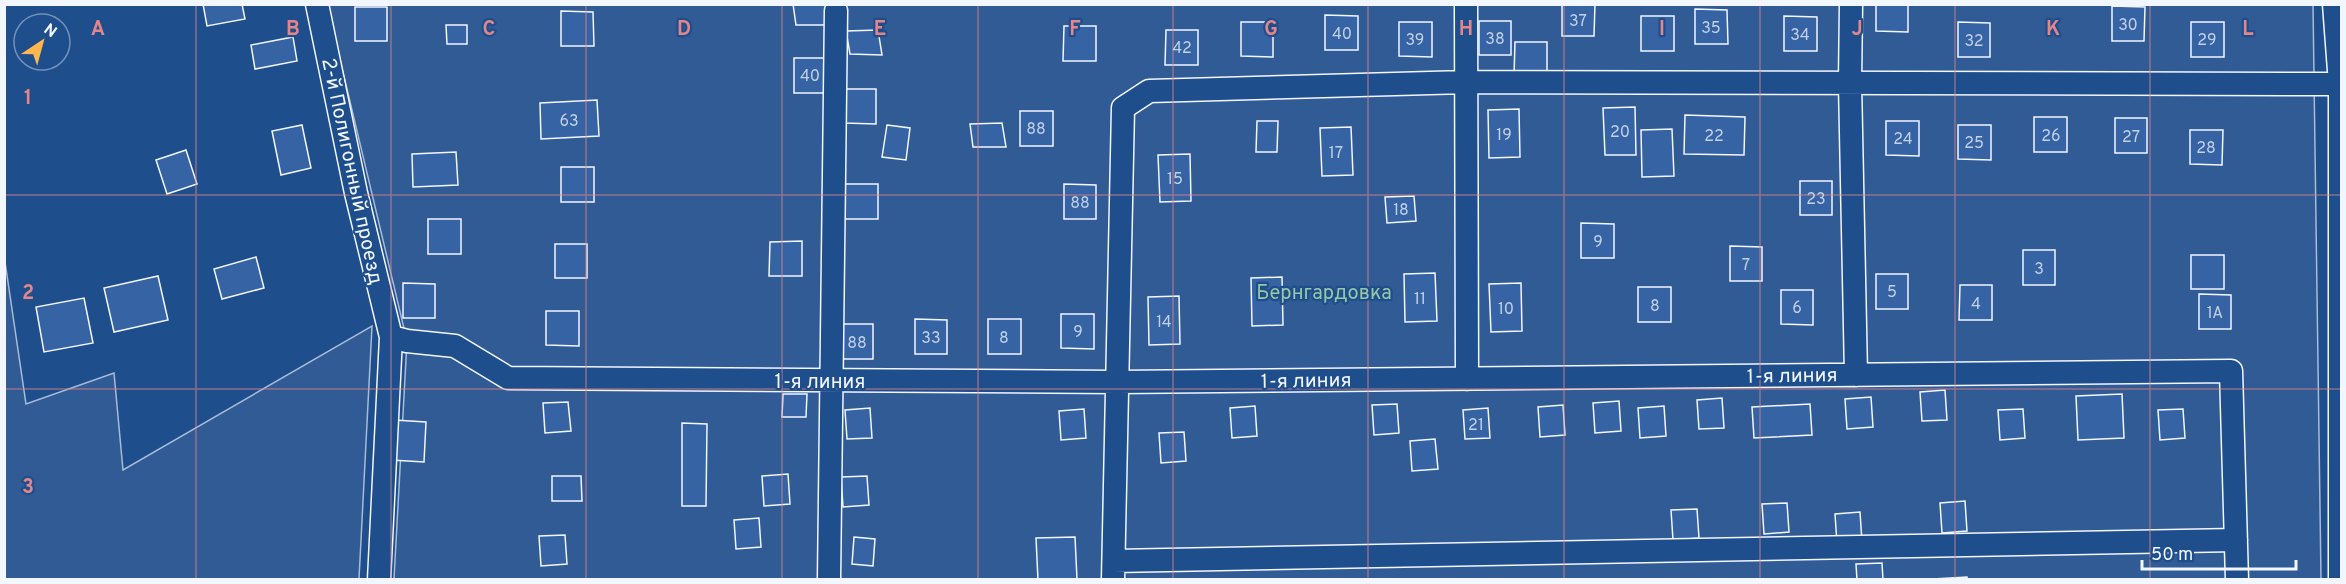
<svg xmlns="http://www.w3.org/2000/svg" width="2346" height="584" viewBox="0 0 2346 584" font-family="Overpass,sans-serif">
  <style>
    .green { fill: #305b95; stroke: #a8bbd7; stroke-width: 1.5 }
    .building { fill: #3563a3; stroke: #f2f6ff; stroke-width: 1.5 }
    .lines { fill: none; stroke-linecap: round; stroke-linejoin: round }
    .minor-casing { stroke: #f2f6ff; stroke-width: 25 }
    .minor { stroke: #1f4e8c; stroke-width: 22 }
    .grid { fill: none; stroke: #e38589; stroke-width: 1.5; stroke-opacity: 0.55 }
    .labels { text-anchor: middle; stroke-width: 4.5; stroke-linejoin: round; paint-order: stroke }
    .number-label { font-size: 16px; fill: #c3d1e8 }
    .street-label { font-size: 20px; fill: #f2f6ff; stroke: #1f4e8c }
    .park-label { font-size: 20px; fill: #97c8a6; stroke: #1f4e8c }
    .grid-label { font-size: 20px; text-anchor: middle; font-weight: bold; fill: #e38589; stroke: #1f4e8c; stroke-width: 4.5; stroke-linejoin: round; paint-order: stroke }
  </style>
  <rect width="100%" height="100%" fill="#1f4e8c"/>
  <path class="green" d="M327 5H2313L2321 579H394L407 341Z
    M4 255 26 404 114 373 123 470 372 326 359 579H5Z"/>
  <path class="building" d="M203 4H242L245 19 207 26Z
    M793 4H826L829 25H796Z
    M1562 4H1595L1594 36H1562Z
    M1876 4H1908V32L1876 31Z
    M2112 6 2145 7 2144 41H2112Z
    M355 7H387V41H355Z
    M1695 9 1727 10 1728 44H1695Z
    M561 11 593 12 594 46H561Z
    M1325 15 1358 16V50H1325Z
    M1641 16H1674V51H1641Z
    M1784 16 1817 17V51H1784Z
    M1479 21H1511V55H1479Z
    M1241 22H1273V57L1241 56Z
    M1399 22H1432V57L1399 56Z
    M1958 22 1990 23V57H1958Z
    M2191 22H2224V57H2191Z
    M446 25H467V44H447Z
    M1064 26H1096V61H1063Z
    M878 30 882 55 850 54 846 31Z
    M1166 30H1198V65H1165Z
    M293 37 297 61 255 69 251 45Z
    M1515 42H1547V76H1514Z
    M794 58H827V93H794Z
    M844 89H876V124L844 123Z
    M597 100 599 136 541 139 540 103Z
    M1635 107 1636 155H1605L1603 108Z
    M1519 109 1520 157 1489 158 1488 110Z
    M1020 111H1053V146H1020Z
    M1685 115 1745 117 1744 155 1684 154Z
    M2034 117H2067V152H2034Z
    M2115 118H2147V153H2115Z
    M1257 121H1278L1277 152H1256Z
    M1886 121H1919V156L1886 155Z
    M1002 123 1006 147H973L970 124Z
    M302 125 311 168 281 175 272 131Z
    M887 125 910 128 906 160 882 157Z
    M1958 125H1991V160L1958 159Z
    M1351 127 1353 175 1322 176 1320 128Z
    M1672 129 1674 176 1642 177 1641 130Z
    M2190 130H2223L2222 165 2190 164Z
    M186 150 197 184 167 194 156 160Z
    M456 152 458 185 413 187 412 154Z
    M1190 154 1191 201 1160 202 1158 155Z
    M561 167H594V202H561Z
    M1800 181H1832V215H1800Z
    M845 184H878V219H845Z
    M1064 184 1096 185V219H1064Z
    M1414 196 1416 221 1387 223 1385 197Z
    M428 219H461V254H428Z
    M1581 223 1614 224V258H1581Z
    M802 241V276H769L770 242Z
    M555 244H587V278H555Z
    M1730 246 1762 247V281H1730Z
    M2023 250H2055V285H2023Z
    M2191 255H2224V289H2191Z
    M256 257 264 288 222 299 214 269Z
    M1435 273 1437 321 1405 322 1404 274Z
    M1876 274H1908V309H1876Z
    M158 276 168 320 114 332 104 288Z
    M1282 277 1283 325 1252 326 1251 278Z
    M403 283 435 284V318H403Z
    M1521 283 1522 331 1491 332 1489 284Z
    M1960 285H1992V320H1959Z
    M1638 287H1671V322H1638Z
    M1781 290H1813V325L1781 324Z
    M2199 294 2231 295V329H2199Z
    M1179 296 1180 344 1149 345 1148 297Z
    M84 298 93 343 44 352 36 307Z
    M546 311H579V346L546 345Z
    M1061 314H1094V349L1061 348Z
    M915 319 947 320V354H915Z
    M988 319H1021V354H988Z
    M840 324H873V359H840Z
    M1945 390 1947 420 1922 421 1920 392Z
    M783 394H807L806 417H782Z
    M2122 394 2124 438 2078 440 2076 396Z
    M1871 397 1873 427 1847 429 1845 399Z
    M1722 398 1724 428 1699 429 1697 400Z
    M1619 401 1621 431 1595 433 1593 403Z
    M568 402 571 431 545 433 543 403Z
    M1397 404 1399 433 1374 435 1372 405Z
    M1810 404 1812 435 1754 438 1752 407Z
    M1563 405 1565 435 1540 437 1538 407Z
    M1255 406 1257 436 1232 438 1230 408Z
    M1664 406 1666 436 1640 438 1638 408Z
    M870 408 872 438 847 439 845 410Z
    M1488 408 1490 438 1465 439 1463 410Z
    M1084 409 1086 438 1061 440 1059 411Z
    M2023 409 2025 438 2000 440 1998 410Z
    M2183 409 2185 438 2160 440 2158 410Z
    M394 420 426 422 424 462 391 460Z
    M682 423 707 424 706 506H682Z
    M1184 432 1186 461 1161 463 1159 433Z
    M1435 439 1438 469 1412 471 1410 441Z
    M788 474 790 504 764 506 762 476Z
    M552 476H581L582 501H552Z
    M867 476 869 505 843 507 841 477Z
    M1965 501 1967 531 1942 533 1940 503Z
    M1787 503 1789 532 1764 534 1762 504Z
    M1697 509 1699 538 1673 540 1671 510Z
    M1860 512 1862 542 1837 544 1835 514Z
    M759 518 761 547 736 549 734 520Z
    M565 535 567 564 541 566 539 536Z
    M854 537 875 539 873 566 852 564Z
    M1075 537 1077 579 1038 580 1036 538Z
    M1882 563 1883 580H1857L1856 564Z
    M1967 577V580H1933V579Z"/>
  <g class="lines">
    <defs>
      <path id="minor" d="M317 4 356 193 391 337 379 580
        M1466 4 1467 379
        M1851 4 1850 83 1856 375
        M2334 4 2340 84V580
        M391 337 407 341 455 346 508 378 1118 382 2231 371 2237 580
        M1114 561 2236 540
        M829 580 836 11
        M1113 580 1123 108 1149 91 1466 82 2340 84"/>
    </defs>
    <use href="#minor" class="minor-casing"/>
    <use href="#minor" class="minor"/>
  </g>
  <path class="grid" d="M196 4V580M391 4V580M586 4V580M782 4V580M978 4V580M1173 4V580M1368 4V580M1564 4V580M1760 4V580M1955 4V580M2150 4V580M4 195H2342M4 389H2342"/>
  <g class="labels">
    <g class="number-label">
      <text x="1578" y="26">37</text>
      <text x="2128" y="30">30</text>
      <text x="1711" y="33">35</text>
      <text x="1342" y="39">40</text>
      <text x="1800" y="40">34</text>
      <text x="1495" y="44">38</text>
      <text x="1415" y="45">39</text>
      <text x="2207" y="45">29</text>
      <text x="1974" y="46">32</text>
      <text x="1182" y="53">42</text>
      <text x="810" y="81">40</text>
      <text x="569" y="126">63</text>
      <text x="1036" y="134">88</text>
      <text x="1620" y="137">20</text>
      <text x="1504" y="140">19</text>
      <text x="1714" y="141">22</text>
      <text x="2051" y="141">26</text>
      <text x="2131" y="142">27</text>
      <text x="1903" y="144">24</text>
      <text x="1974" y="148">25</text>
      <text x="2206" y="153">28</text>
      <text x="1336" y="158">17</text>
      <text x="1175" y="184">15</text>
      <text x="1816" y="204">23</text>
      <text x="1080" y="208">88</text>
      <text x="1401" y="215">18</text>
      <text x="1598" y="247">9</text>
      <text x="1746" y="270">7</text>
      <text x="2039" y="274">3</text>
      <text x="1892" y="297">5</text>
      <text x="1420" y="304">11</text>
      <text x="1976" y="309">4</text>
      <text x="1655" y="311">8</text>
      <text x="1797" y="313">6</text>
      <text x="1506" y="314">10</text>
      <text x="2215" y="318">1А</text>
      <text x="1164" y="327">14</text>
      <text x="1078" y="337">9</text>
      <text x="931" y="343">33</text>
      <text x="1004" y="343">8</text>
      <text x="857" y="348">88</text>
      <text x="1476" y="430">21</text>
    </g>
    <g class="street-label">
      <text transform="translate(353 171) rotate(78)" y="7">2-й Полигонный проезд</text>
      <text transform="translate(1792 375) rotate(-1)" y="7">1-я линия</text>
      <text transform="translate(1306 380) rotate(-1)" y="7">1-я линия</text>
      <text x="820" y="388">1-я линия</text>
    </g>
    <g class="park-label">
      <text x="1324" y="299">Бернгардовка</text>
    </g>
  </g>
  <g class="grid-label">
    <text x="98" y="35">A</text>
    <text x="293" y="35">B</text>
    <text x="489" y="35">C</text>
    <text x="684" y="35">D</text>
    <text x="880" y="35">E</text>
    <text x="1075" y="35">F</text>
    <text x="1271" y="35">G</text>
    <text x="1466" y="35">H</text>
    <text x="1662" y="35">I</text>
    <text x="1857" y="35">J</text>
    <text x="2053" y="35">K</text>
    <text x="2248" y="35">L</text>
    <text x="28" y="104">1</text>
    <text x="28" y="299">2</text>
    <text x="28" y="493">3</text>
  </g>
  <rect width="2346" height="584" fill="none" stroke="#f2f6ff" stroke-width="12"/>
  <g transform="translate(42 42) rotate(36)"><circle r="28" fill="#1f4e8c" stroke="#7391ba" stroke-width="1.5"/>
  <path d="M0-4.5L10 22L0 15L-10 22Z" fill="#ffb74d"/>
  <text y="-9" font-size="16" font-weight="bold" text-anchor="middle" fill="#f2f6ff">N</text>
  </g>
  <path d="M2142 560v9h154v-9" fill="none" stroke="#f2f6ff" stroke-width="3"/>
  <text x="2151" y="560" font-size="18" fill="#f2f6ff" stroke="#1f4e8c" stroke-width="4.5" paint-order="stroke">50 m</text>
</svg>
